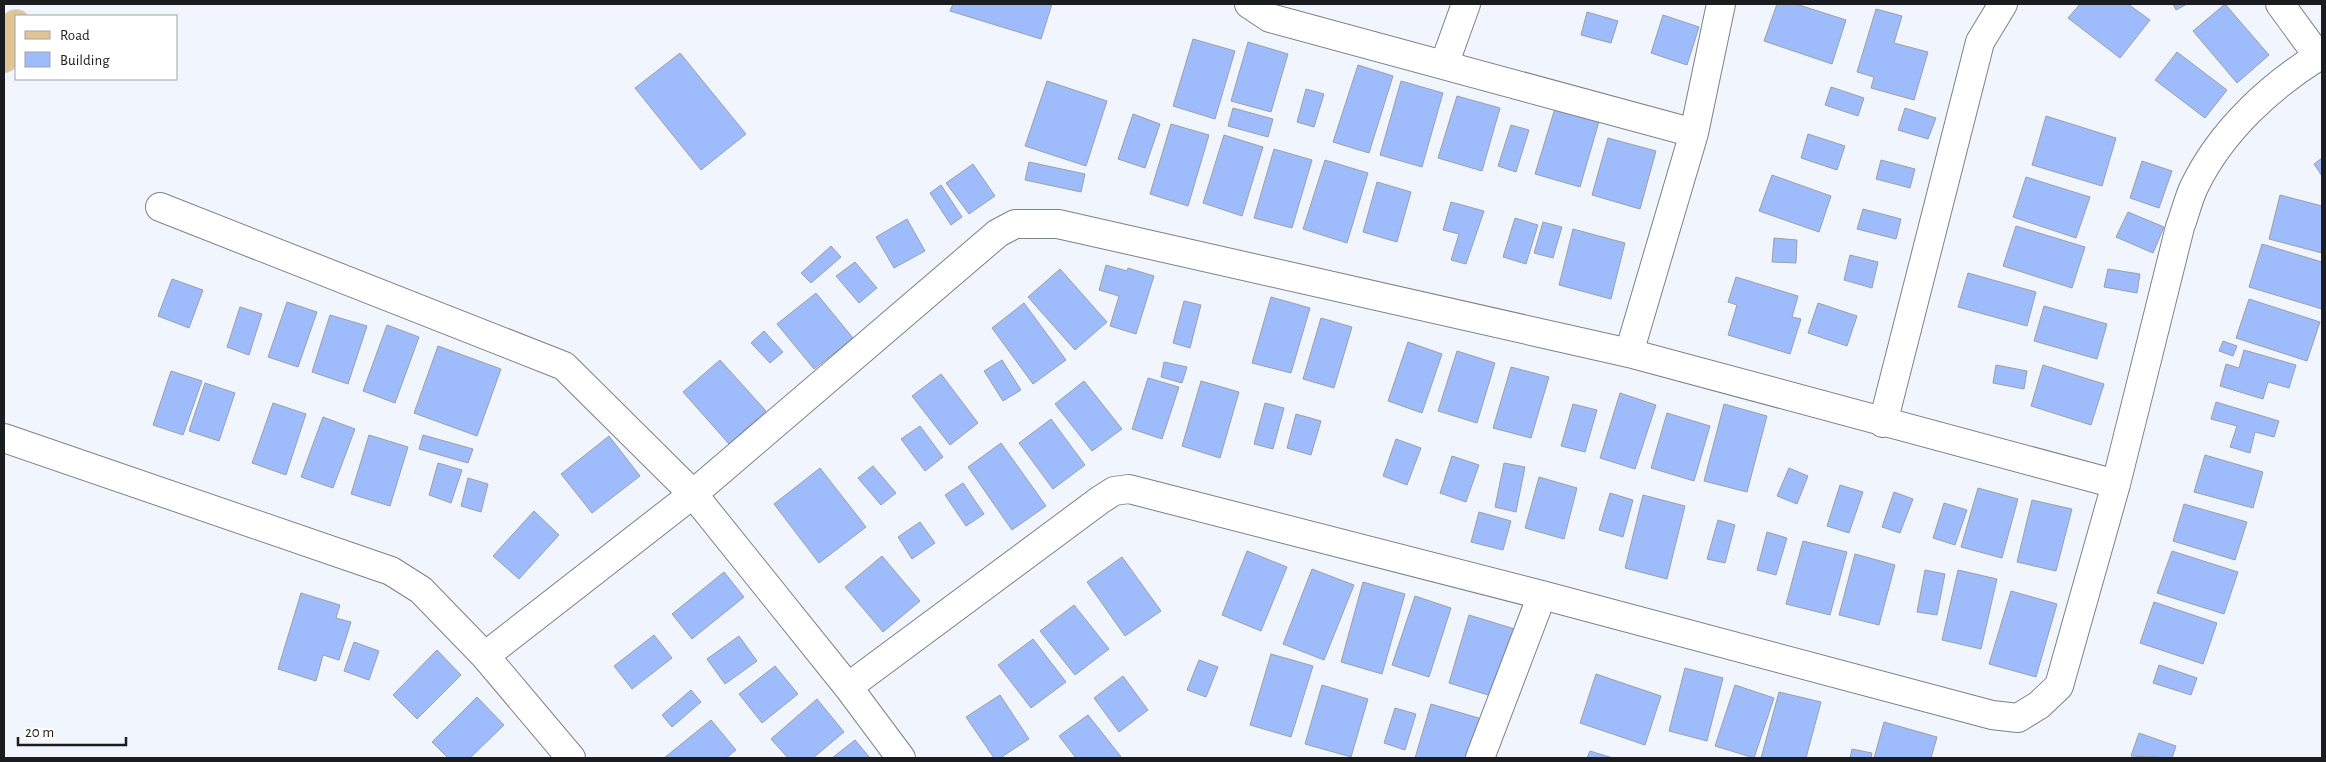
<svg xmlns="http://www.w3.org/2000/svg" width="2326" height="762" viewBox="0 0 2326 762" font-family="'Alegreya Sans',sans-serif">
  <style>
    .building { fill: #9ebbfb; stroke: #9c9fa7 }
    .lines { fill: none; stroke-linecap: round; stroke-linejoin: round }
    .minor-casing { stroke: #7d8188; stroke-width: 30 }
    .major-casing { stroke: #d1d2d2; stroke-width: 30 }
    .minor { stroke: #fff; stroke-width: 28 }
    .major { stroke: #e2c595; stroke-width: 28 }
  </style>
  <rect width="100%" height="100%" fill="#f1f5fe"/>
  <path class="building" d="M953 4H1052L1041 39 950 11Z
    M1777 4H1796L1846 20 1832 64 1764 41Z
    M2080 4H2128L2150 20 2120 58 2068 18Z
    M2173 4H2187L2176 10Z
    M2225 4 2269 55 2237 83 2193 31Z
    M1876 9 1902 16 1894 43 1928 52 1914 100 1871 88 1874 77 1857 72Z
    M1587 12 1618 21 1611 43 1581 35Z
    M1663 15 1699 27 1687 65 1651 53Z
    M1193 39 1235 51 1215 119 1173 106Z
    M1248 42 1288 54 1271 112 1231 101Z
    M2177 52 2227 90 2205 118 2155 80Z
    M680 53 746 134 701 170 635 88Z
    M1358 65 1393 76 1369 153 1333 142Z
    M1047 81 1107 101 1086 166 1025 146Z
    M1401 81 1443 93 1422 167 1380 155Z
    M1831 87 1864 98 1858 116 1825 105Z
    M1306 89 1324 94 1314 127 1297 122Z
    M1457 96 1500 108 1482 171 1438 158Z
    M1556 105 1600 118 1580 187 1535 174Z
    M1233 108 1273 119 1268 137 1228 126Z
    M1905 108 1936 118 1928 139 1898 130Z
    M1133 114 1160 124 1145 168 1118 159Z
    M2046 116 2116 138 2102 186 2032 165Z
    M1171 124 1209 135 1188 206 1150 194Z
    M1511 125 1529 130 1516 172 1498 166Z
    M1808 134 1845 146 1837 170 1801 158Z
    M1224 135 1263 147 1242 216 1203 203Z
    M1608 138 1656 151 1640 209 1592 195Z
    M1274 149 1312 160 1292 228 1254 218Z
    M2322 158V176L2314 164Z
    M1325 160 1368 173 1347 243 1303 229Z
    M1881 160 1915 169 1910 188 1876 179Z
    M2142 161 2172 171 2159 208 2130 198Z
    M1029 162 1085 174 1081 192 1025 180Z
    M973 164 995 196 969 214 946 183Z
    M1772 175 1831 196 1819 232 1759 211Z
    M2026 177 2090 197 2076 238 2013 217Z
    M1377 182 1411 192 1397 242 1363 232Z
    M941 185 962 217 951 225 930 193Z
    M2280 195 2322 206V253L2269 239Z
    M1451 202 1484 211 1466 264 1451 260 1459 234 1443 230Z
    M1863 209 1901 219 1896 239 1857 229Z
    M2128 212 2164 227 2153 253 2116 237Z
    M1515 218 1538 225 1526 264 1503 257Z
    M907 219 925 251 894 268 876 237Z
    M1543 222 1562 227 1553 258 1534 253Z
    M2016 226 2085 247 2072 288 2003 266Z
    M1573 229 1625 243 1611 299 1559 285Z
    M1774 238 1797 240 1796 263 1772 262Z
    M2262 244 2322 262V309L2249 287Z
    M831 246 841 257 811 283 801 273Z
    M1850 255 1878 262 1872 288 1844 280Z
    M855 262 877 288 859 303 836 276Z
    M1106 265 1127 271 1128 268 1154 276 1136 334 1110 326 1119 296 1099 290Z
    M1060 269 1107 322 1075 350 1028 297Z
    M2108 269 2140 274 2137 293 2104 287Z
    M1968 273 2036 292 2027 326 1958 307Z
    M1736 277 1798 296 1792 317 1801 319 1790 354 1728 335 1737 305 1728 302Z
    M172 279 203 290 189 328 158 316Z
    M816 293 853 338 814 369 777 324Z
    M1271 297 1310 308 1291 373 1252 363Z
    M2249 299 2320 322 2307 361 2236 338Z
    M1184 301 1201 305 1190 348 1173 343Z
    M287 302 317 312 298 367 268 357Z
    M1024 303 1066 360 1033 384 992 328Z
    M1818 303 1857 316 1847 346 1808 333Z
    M2044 306 2107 324 2097 359 2034 341Z
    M240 307 262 314 249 355 227 347Z
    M330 315 367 326 348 384 312 372Z
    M1321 318 1352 327 1334 388 1303 379Z
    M387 325 419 337 395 403 363 391Z
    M764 331 783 352 770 363 751 343Z
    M2223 341 2237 346 2233 356 2219 351Z
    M1408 342 1442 354 1422 413 1388 401Z
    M438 346 501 369 477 436 414 413Z
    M2244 350 2296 365 2289 388 2268 382 2263 399 2220 386 2226 364 2239 368Z
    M1457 351 1495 363 1477 423 1438 411Z
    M720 360 766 411 729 444 683 392Z
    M1002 360 1021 390 1003 401 984 371Z
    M1164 362 1187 367 1182 383 1161 377Z
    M1996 365 2027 371 2024 389 1993 383Z
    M2043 365 2104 384 2091 425 2031 406Z
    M1511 367 1549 377 1531 438 1493 428Z
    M171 371 202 381 183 435 153 425Z
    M941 374 978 423 950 445 912 396Z
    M1148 378 1179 387 1162 439 1132 429Z
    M1084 381 1122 429 1092 451 1055 404Z
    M1201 381 1239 392 1220 458 1182 446Z
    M205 383 235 393 219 441 189 431Z
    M1620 393 1656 405 1635 469 1600 458Z
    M2216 402 2279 421 2274 437 2255 432 2250 453 2230 447 2237 426 2211 419Z
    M273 403 306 414 286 475 252 463Z
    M1265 403 1284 408 1273 449 1254 444Z
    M1573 404 1597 410 1585 452 1561 446Z
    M1724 404 1767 416 1747 492 1704 481Z
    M1667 413 1710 426 1694 481 1651 468Z
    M1296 414 1321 421 1311 455 1287 448Z
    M323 417 355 429 333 488 301 477Z
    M1051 419 1085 465 1053 489 1019 443Z
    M920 426 943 457 925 471 901 439Z
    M369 435 408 447 390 506 351 494Z
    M423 435 473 449 468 463 419 449Z
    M609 436 640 476 592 513 561 474Z
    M1396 439 1421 448 1407 485 1383 476Z
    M1001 443 1046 506 1012 530 968 467Z
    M2205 455 2263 472 2253 508 2194 492Z
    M1452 456 1479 465 1466 502 1440 493Z
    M438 463 462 470 451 503 429 495Z
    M1504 463 1525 467 1516 512 1495 507Z
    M873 466 896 493 881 505 858 478Z
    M820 468 866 527 819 563 774 504Z
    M1789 468 1808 476 1797 504 1777 496Z
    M1539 477 1577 488 1564 539 1525 528Z
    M468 478 488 484 481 512 461 506Z
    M963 483 984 514 966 526 945 495Z
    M1840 485 1863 492 1849 533 1827 526Z
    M1978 488 2018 499 2002 558 1961 547Z
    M1894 492 1913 499 1900 533 1882 527Z
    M1610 493 1633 500 1623 537 1599 530Z
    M1643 495 1685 506 1667 579 1625 568Z
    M2032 500 2072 509 2056 571 2017 562Z
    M1944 503 1967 510 1955 545 1933 538Z
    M2184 504 2247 522 2235 560 2173 541Z
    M534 511 559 535 519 579 493 556Z
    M1479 512 1511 521 1503 550 1471 542Z
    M1718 520 1735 525 1725 563 1707 559Z
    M920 522 935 543 912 559 898 537Z
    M1767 532 1787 538 1776 575 1757 570Z
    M1803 541 1847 552 1830 615 1786 604Z
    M1247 551 1287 567 1261 631 1222 615Z
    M2172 551 2238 572 2224 614 2157 593Z
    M1855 554 1895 565 1879 625 1839 615Z
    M882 556 920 601 883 632 845 587Z
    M1122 557 1161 611 1125 636 1087 582Z
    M1312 569 1354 585 1324 660 1283 644Z
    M1925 570 1945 574 1937 615 1917 612Z
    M1958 570 1997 579 1981 649 1942 640Z
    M724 572 744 597 692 639 672 614Z
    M1363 582 1405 594 1382 674 1341 662Z
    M2011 591 2057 604 2036 677 1989 664Z
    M301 593 340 605 336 618 351 622 339 660 323 655 316 681 278 669Z
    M1415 596 1451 608 1429 677 1392 665Z
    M2154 602 2217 623 2203 664 2140 643Z
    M1074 605 1109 649 1075 675 1040 631Z
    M1469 615 1518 630 1498 698 1449 683Z
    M654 635 672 658 632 689 614 666Z
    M739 636 757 661 725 684 707 659Z
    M1033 639 1066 682 1031 708 998 665Z
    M354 642 379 651 369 680 344 671Z
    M437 650 461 675 417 719 393 695Z
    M1271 654 1313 666 1291 737 1250 725Z
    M1199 660 1218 667 1206 697 1187 690Z
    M2159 665 2197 678 2191 695 2153 683Z
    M775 666 798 694 762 723 739 694Z
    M1685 668 1723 678 1707 741 1669 731Z
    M1596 674 1661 696 1645 745 1580 723Z
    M1123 676 1148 710 1119 732 1094 698Z
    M1322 685 1368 699 1351 757 1305 744Z
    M1735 685 1774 698 1754 758 1715 746Z
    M691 690 701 702 672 727 662 715Z
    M1779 692 1821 702 1806 758H1761Z
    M1000 695 1029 739 1000 758H994L966 717Z
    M477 697 504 725 470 758H448L432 742Z
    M817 699 844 732 813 758H788L771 739Z
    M1431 704 1482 719 1470 758H1415Z
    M1395 708 1416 714 1405 750 1384 743Z
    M1088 715 1122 758H1076L1059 736Z
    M711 720 736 750 726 758H664Z
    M1884 722 1937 737 1931 758H1874Z
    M2139 733 2176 746 2172 758 2131 756Z
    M855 740 870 758H832Z
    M1852 749 1872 753 1871 758H1850Z
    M1590 751 1613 758H1587Z"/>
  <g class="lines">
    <defs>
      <path id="minor" d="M1249 4 1270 18 1694 133
        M2280 4 2318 56
        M1444 65 1466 4
        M160 207 564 366 693 494 848 687 901 758
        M1629 353 1694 133 1721 4
        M1883 423 1980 42 2003 4
        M4 438 391 571 421 590 485 656 571 758
        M485 656 693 494 998 233 1015 224H1058L1629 353 2116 484
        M848 687 1100 500 1114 491 1129 489 1542 595 1992 715 2018 718 2039 705 2059 686 2116 484 2180 227C2185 214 2188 200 2194 187 2221 131 2270 86 2322 54
        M1480 758 1542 595"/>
      <path id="major" d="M4 58 16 24"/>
    </defs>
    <use href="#minor" class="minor-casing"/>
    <use href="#major" class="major-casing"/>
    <use href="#minor" class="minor"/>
    <use href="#major" class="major"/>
  </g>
  <rect width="2326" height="762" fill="none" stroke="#1b1c1f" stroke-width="10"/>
  <rect x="15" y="15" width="162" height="65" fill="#ffffff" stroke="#a4a4a5"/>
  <rect x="25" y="31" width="25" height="8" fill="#e2c595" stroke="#a4a4a5"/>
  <text x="60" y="40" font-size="15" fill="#1b1c1f">Road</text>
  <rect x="25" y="52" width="25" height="15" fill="#9ebbfb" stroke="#a4a4a5"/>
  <text x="60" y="65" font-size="15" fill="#1b1c1f">Building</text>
  <path d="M18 737v8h108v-8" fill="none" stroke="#1b1c1f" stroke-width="2.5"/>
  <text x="25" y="737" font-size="15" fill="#1b1c1f" stroke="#ffffff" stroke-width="4" paint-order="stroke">20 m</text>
</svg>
